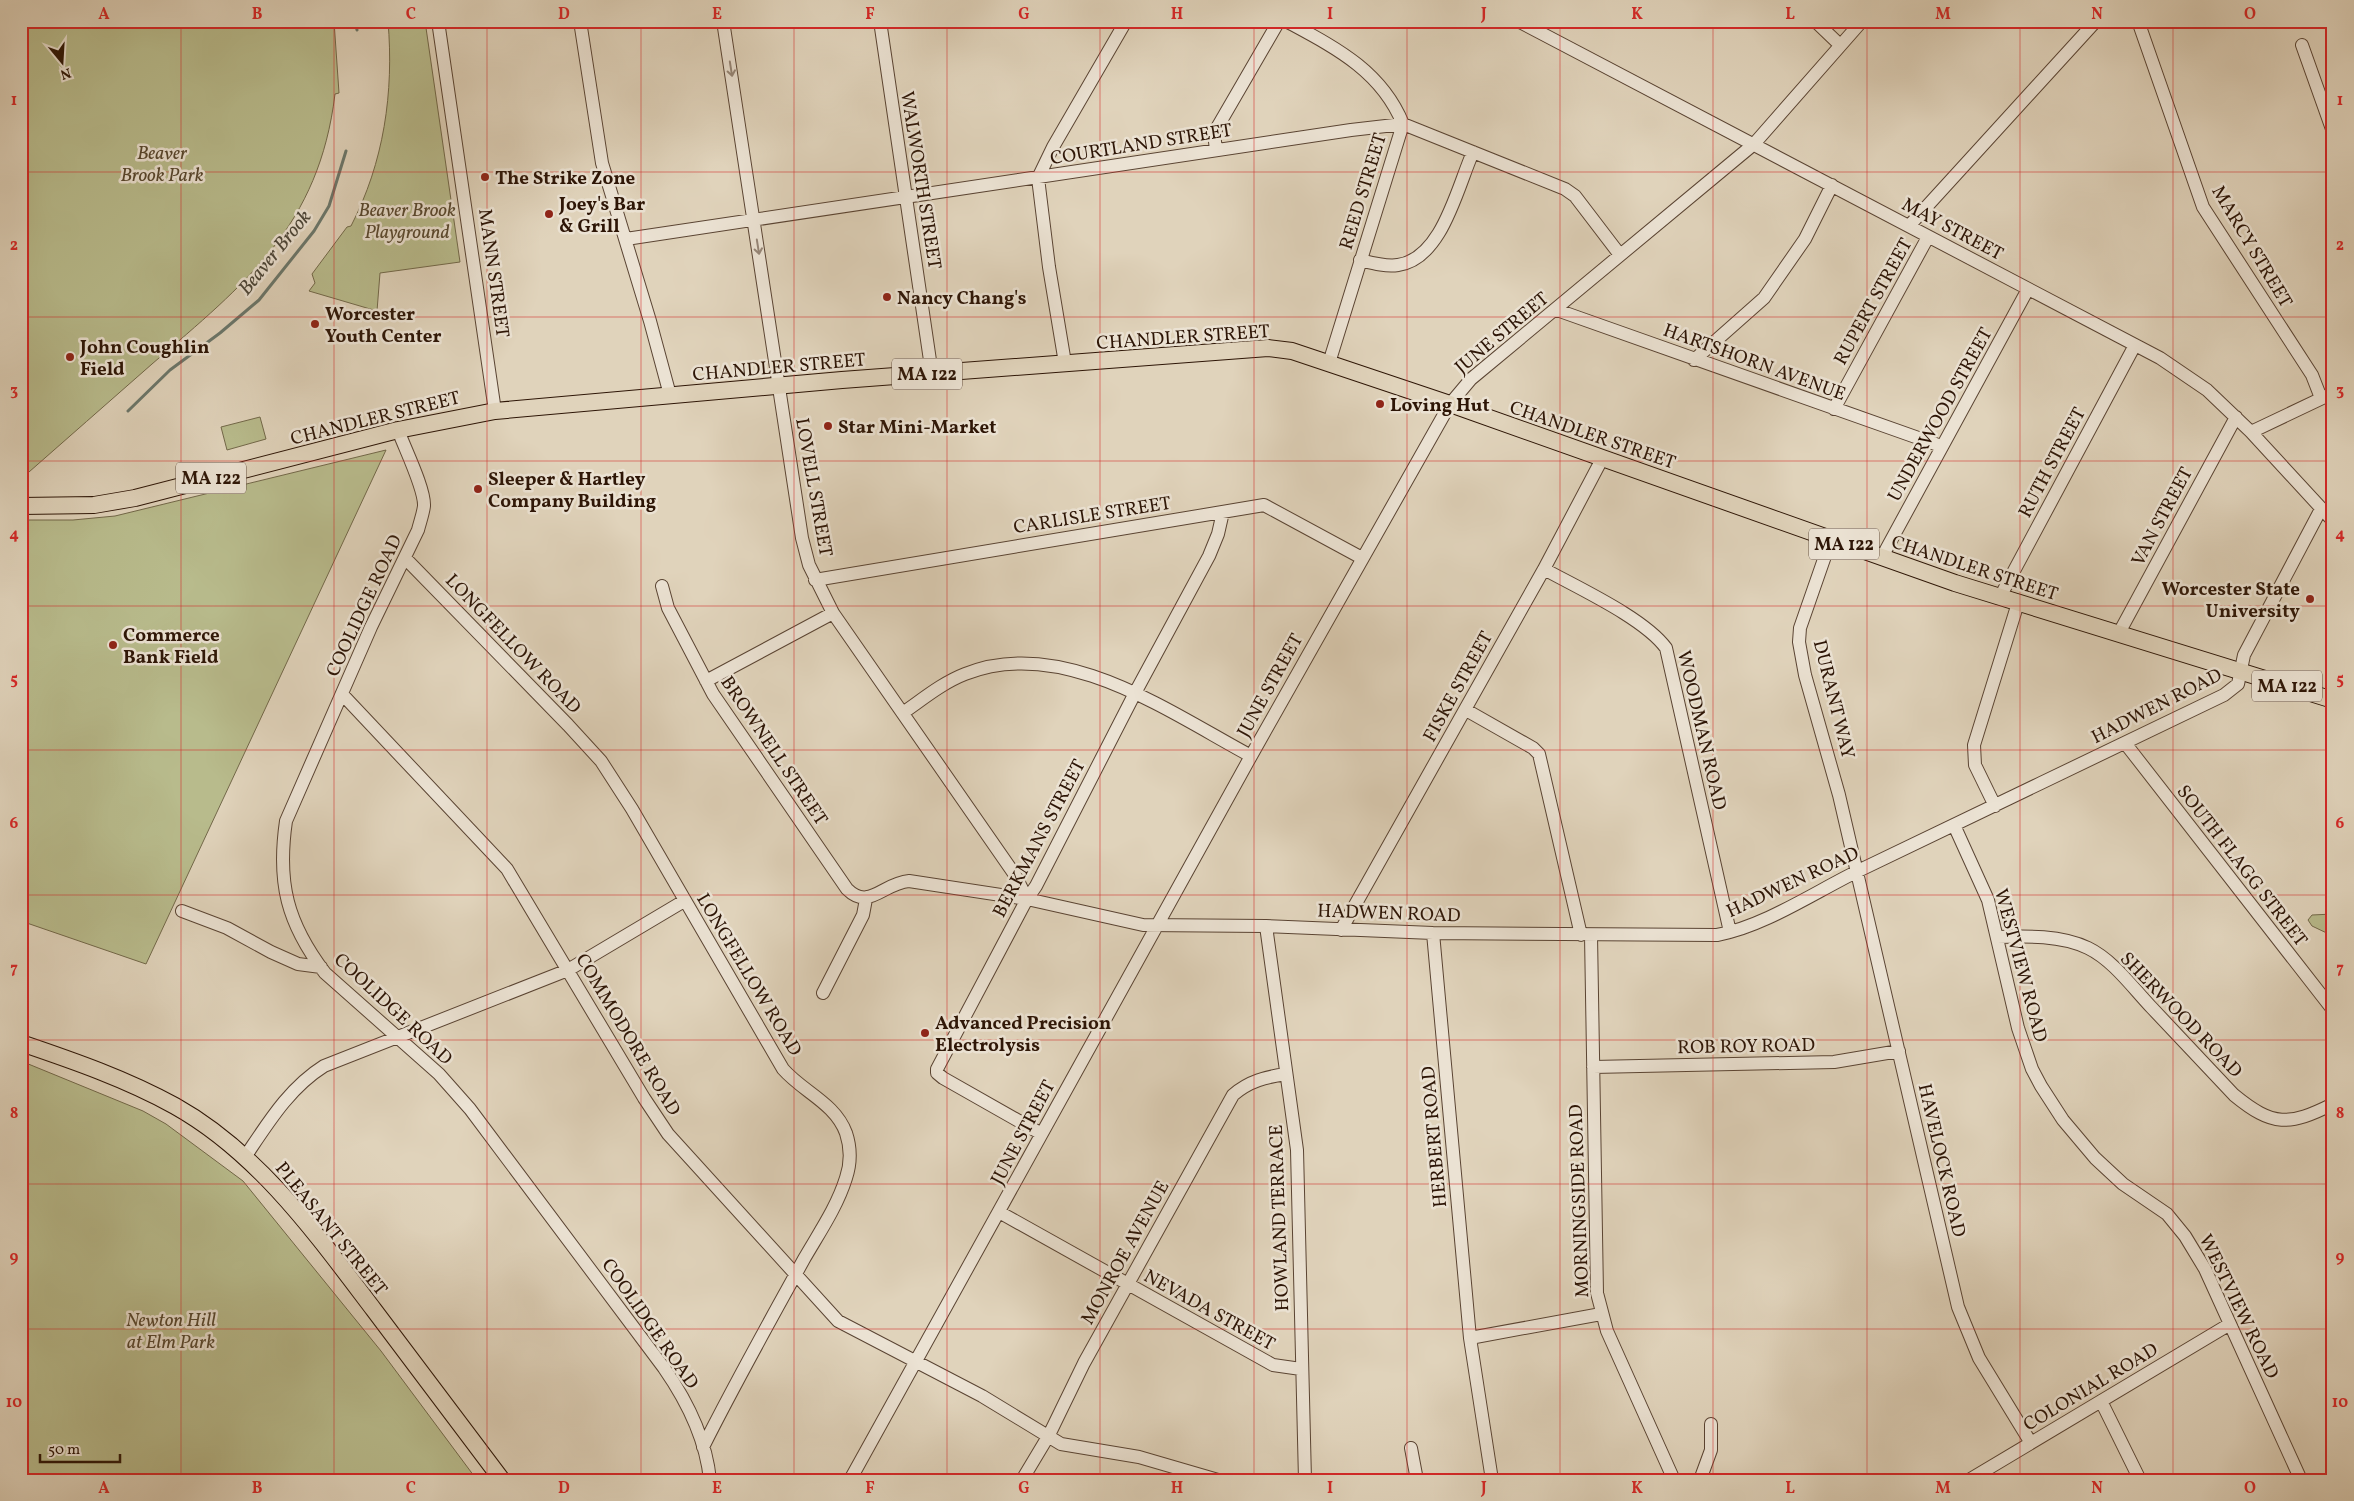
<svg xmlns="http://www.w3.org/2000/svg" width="2354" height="1501" viewBox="0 0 2354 1501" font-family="Vollkorn,serif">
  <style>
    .green { fill: #b8bb8c; stroke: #726849 }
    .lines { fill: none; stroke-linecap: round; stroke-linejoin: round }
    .stream { stroke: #6b776b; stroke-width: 3 }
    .minor-casing { stroke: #5a4433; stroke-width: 14 }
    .major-casing { stroke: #2d1506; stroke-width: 18 }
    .minor { stroke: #ebe2d3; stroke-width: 12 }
    .major { stroke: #e0d3bb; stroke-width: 16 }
    .oneway { stroke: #968677 }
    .grid { fill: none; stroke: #d62828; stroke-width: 1; stroke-opacity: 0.55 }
    .poi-dot { fill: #8f2418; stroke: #ebe2d3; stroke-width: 2 }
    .labels { text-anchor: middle; stroke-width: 5; stroke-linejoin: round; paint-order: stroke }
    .shield { fill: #ebe2d3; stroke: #665244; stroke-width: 1 }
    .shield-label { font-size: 18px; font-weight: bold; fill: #2d1506 }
    .street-label { font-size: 19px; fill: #2d1506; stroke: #ebe2d3 }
    .park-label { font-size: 19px; font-style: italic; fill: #57472e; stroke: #ebe2d3 }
    .poi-label { font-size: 19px; font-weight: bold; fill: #2d1506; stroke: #ebe2d3; text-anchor: start }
    .water-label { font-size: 20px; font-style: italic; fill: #4c4639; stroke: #ebe2d3 }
    .neatline { fill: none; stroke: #d62828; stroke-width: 2 }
    .grid-label { font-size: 16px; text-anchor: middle; font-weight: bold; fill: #d62828 }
  </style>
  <rect width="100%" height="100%" fill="#e0d3bb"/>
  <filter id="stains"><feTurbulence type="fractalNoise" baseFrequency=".004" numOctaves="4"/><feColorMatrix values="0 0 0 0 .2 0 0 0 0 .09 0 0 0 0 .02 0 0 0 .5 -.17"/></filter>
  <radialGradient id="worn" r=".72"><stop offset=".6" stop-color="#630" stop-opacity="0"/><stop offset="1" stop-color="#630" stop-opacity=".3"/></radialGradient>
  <path class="green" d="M21 21H334L339 93 335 94C319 226 246 283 152 364 108 402 65 441 21 479Z
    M388 21H425L460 262 380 273 377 311 309 291 315 283 312 274 347 227 351 226C384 162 394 93 388 21Z
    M260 417 266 439 227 450 221 427Z
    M386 450 146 964 21 921V520H73L115 516Z
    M2333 914V936L2312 926 2308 920 2312 915Z
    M21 1061 143 1111 166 1124 243 1181 381 1351 477 1480H21Z"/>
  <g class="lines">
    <path class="stream" d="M355 21 357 30
      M128 411 170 370 220 333 259 300 314 231 329 206 346 151"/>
    <defs>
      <path id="minor" d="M438 21 495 411
        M580 21 602 163 650 321 670 395
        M723 21 802 538 809 565 833 613 1015 875 1027 899
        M880 21 932 374
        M1286 21C1334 47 1381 70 1403 124L1329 363
        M1518 21 2160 358 2207 390 2251 432 2333 521
        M1815 21 1840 45
        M2138 21 2203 207 2312 375 2321 398
        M2302 45 2333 132
        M1216 150 1214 133 1279 21
        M1909 226 2096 21
        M626 239 1351 130 1403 124 1565 189 1575 196 1620 255
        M1360 260C1372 263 1386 267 1398 265 1442 259 1457 188 1473 152
        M1557 310 1941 446
        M1694 360 1764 298 1805 239 1832 185
        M1065 363 1049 267 1038 178 1053 147 1126 21
        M1834 409 1928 237
        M398 430C405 449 425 489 424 506 423 514 420 522 418 530L371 627 286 821C277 883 287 923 325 973L439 1074 470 1109 664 1368C687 1401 706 1439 710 1480
        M2251 432 2333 393
        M1831 539 1800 628 1799 642 1805 675 1839 795 1958 1307 1979 1358 2031 1443
        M1882 557 2028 289
        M405 558 568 725 601 761 632 809 783 1069C803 1092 835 1103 846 1133 851 1148 851 1163 846 1178 837 1207 819 1233 804 1259 770 1321 735 1383 703 1447
        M1544 569C1578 588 1644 618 1666 648L1730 932
        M815 580 1264 505 1362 558
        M662 586 668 608 713 694 847 889C869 911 883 883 909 881L1027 899 1143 925 1266 926 1433 933 1717 935C1763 927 1815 892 1858 871 1980 812 2102 754 2224 695L2238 684 2244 655 2321 509
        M2000 597 2135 345
        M2119 633 2236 417
        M706 681 833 613
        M342 694 507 869 644 1098 668 1134 838 1321 982 1396 1061 1444 1139 1457 1218 1480
        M1466 710 1533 748 1539 754 1581 935
        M904 712C923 699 942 683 965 674 1062 635 1169 712 1251 756
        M2125 743 2333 1010
        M1995 806 1975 765 1974 745 2018 603
        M1954 825 1988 900 2018 1028 2032 1069 2041 1086 2063 1120 2095 1158 2123 1184 2167 1214 2185 1236 2205 1269 2301 1480
        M182 911 227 928 271 952 298 964 321 967
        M1266 926 1297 1150 1305 1480
        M1341 930 1544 569 1602 459
        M1433 933 1470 1338
        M1591 935 1597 1293 1607 1331 1674 1480
        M1997 937C2027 936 2061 935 2088 948 2113 960 2133 988 2152 1008 2179 1037 2207 1066 2234 1095 2273 1127 2289 1126 2333 1104
        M823 993 863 915 866 899
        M1593 1067 1834 1062 1899 1051
        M1040 1133 943 1078 937 1073V1069L1027 899 1036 886 1135 693 1209 556 1218 534 1223 512
        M245 1157C268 1123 289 1088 324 1066L568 970 684 901
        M999 1212 1273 1365 1301 1369
        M2101 1401 2140 1480
        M1411 1448 1417 1480
        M850 1480 1251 756 1450 404 1471 379 1754 144 1862 21
        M1022 1480 1049 1435 1084 1363 1233 1095C1249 1081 1266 1077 1286 1074
        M1492 1480 1470 1338 1601 1314
        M1700 1480 1711 1450V1424
        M1969 1480 2230 1324"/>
      <path id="major" d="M21 506 94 505 135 498 398 430 495 411 842 380 1268 348 1292 351 1450 404 1955 583 2333 700
        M21 1043C74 1061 126 1079 175 1106 259 1153 317 1235 374 1310 417 1367 459 1423 502 1480"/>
    </defs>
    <use href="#minor" class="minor-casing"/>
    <use href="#major" class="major-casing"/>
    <use href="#minor" class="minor"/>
    <use href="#major" class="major"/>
  </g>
  <defs><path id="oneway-shaft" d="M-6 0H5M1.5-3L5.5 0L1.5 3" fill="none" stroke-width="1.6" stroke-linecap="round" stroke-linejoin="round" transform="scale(1.25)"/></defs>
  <g class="oneway">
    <use href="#oneway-shaft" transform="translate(731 69) rotate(81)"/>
    <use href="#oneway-shaft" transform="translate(758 247) rotate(81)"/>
  </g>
  <path class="grid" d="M181 21V1480M334 21V1480M487 21V1480M641 21V1480M794 21V1480M947 21V1480M1100 21V1480M1254 21V1480M1407 21V1480M1560 21V1480M1713 21V1480M1867 21V1480M2020 21V1480M2173 21V1480M21 172H2333M21 317H2333M21 461H2333M21 606H2333M21 750H2333M21 895H2333M21 1040H2333M21 1184H2333M21 1329H2333"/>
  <g class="poi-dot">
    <circle cx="485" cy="177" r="5"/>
    <circle cx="549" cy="214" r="5"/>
    <circle cx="887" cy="297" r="5"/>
    <circle cx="315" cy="324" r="5"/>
    <circle cx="70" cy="357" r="5"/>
    <circle cx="1380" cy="404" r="5"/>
    <circle cx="828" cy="426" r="5"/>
    <circle cx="478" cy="489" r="5"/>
    <circle cx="2310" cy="599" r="5"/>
    <circle cx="113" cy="645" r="5"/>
    <circle cx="925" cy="1033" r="5"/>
  </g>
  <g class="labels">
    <g class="shield">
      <rect x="892" y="358.5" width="70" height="31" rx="4"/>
      <rect x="176" y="462.5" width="70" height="31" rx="4"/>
      <rect x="1809" y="528.5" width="70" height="31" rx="4"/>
      <rect x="2252" y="670.5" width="70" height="31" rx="4"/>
    </g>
    <g class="shield-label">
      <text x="927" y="380">MA 122</text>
      <text x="211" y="484">MA 122</text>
      <text x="1844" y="550">MA 122</text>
      <text x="2287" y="692">MA 122</text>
    </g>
    <g class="street-label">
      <text transform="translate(1141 143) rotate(-9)" y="7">COURTLAND STREET</text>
      <text transform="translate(922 180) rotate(81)" y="7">WALWORTH STREET</text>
      <text transform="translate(1362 191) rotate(-73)" y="7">REED STREET</text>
      <text transform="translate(1953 228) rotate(28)" y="7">MAY STREET</text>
      <text transform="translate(2253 246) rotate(59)" y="7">MARCY STREET</text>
      <text transform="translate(495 273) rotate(82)" y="7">MANN STREET</text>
      <text transform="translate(1872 301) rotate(-61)" y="7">RUPERT STREET</text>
      <text transform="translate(1501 332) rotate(-40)" y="7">JUNE STREET</text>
      <text transform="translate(1183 336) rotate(-4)" y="7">CHANDLER STREET</text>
      <text transform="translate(1755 361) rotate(20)" y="7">HARTSHORN AVENUE</text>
      <text transform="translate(779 366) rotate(-5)" y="7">CHANDLER STREET</text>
      <text transform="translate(1939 414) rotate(-61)" y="7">UNDERWOOD STREET</text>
      <text transform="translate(375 417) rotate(-14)" y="7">CHANDLER STREET</text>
      <text transform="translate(1593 434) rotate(19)" y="7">CHANDLER STREET</text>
      <text transform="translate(2051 462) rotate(-62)" y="7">RUTH STREET</text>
      <text transform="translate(815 487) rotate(80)" y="7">LOVELL STREET</text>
      <text transform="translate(1092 514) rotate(-9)" y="7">CARLISLE STREET</text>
      <text transform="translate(2161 516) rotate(-62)" y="7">VAN STREET</text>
      <text transform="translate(1975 567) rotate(18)" y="7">CHANDLER STREET</text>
      <text transform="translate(363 605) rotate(-65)" y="7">COOLIDGE ROAD</text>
      <text transform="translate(514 643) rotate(46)" y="7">LONGFELLOW ROAD</text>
      <text transform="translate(1269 685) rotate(-61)" y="7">JUNE STREET</text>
      <text transform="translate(1457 686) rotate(-61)" y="7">FISKE STREET</text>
      <text transform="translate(1835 699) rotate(76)" y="7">DURANT WAY</text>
      <text transform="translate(2156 705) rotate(-27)" y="7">HADWEN ROAD</text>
      <text transform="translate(1703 730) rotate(77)" y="7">WOODMAN ROAD</text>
      <text transform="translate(775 750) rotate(56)" y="7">BROWNELL STREET</text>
      <text transform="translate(1038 838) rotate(-62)" y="7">BERKMANS STREET</text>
      <text transform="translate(2243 865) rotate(52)" y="7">SOUTH FLAGG STREET</text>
      <text transform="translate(1792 881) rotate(-25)" y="7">HADWEN ROAD</text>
      <text transform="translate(1389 912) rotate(2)" y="7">HADWEN ROAD</text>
      <text transform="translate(2022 965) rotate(75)" y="7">WESTVIEW ROAD</text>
      <text transform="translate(750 974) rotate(59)" y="7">LONGFELLOW ROAD</text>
      <text transform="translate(394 1008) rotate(43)" y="7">COOLIDGE ROAD</text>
      <text transform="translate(2182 1014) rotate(46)" y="7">SHERWOOD ROAD</text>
      <text transform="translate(629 1034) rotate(59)" y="7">COMMODORE ROAD</text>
      <text transform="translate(1746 1045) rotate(-1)" y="7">ROB ROY ROAD</text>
      <text transform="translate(1022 1132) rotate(-62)" y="7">JUNE STREET</text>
      <text transform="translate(1433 1137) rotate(-95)" y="7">HERBERT ROAD</text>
      <text transform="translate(1943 1160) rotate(77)" y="7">HAVELOCK ROAD</text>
      <text transform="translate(1578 1201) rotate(-92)" y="7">MORNINGSIDE ROAD</text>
      <text transform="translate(1278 1218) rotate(-92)" y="7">HOWLAND TERRACE</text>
      <text transform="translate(332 1228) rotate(51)" y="7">PLEASANT STREET</text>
      <text transform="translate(1124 1252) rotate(-61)" y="7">MONROE AVENUE</text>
      <text transform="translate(2240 1306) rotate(64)" y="7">WESTVIEW ROAD</text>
      <text transform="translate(1210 1309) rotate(29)" y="7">NEVADA STREET</text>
      <text transform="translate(651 1323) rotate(55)" y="7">COOLIDGE ROAD</text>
      <text transform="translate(2090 1386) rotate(-31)" y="7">COLONIAL ROAD</text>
    </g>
    <g class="park-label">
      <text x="162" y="159">Beaver<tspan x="162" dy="22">Brook Park</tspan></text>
      <text x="407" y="216">Beaver Brook<tspan x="407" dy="22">Playground</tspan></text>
      <text x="171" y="1326">Newton Hill<tspan x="171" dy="22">at Elm Park</tspan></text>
    </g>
    <g class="poi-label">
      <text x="495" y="184">The Strike Zone</text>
      <text x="559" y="210">Joey's Bar<tspan x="559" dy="22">&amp; Grill</tspan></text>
      <text x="897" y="304">Nancy Chang's</text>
      <text x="325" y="320">Worcester<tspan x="325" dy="22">Youth Center</tspan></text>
      <text x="80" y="353">John Coughlin<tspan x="80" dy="22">Field</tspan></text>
      <text x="1390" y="411">Loving Hut</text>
      <text x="838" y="433">Star Mini-Market</text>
      <text x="488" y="485">Sleeper &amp; Hartley<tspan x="488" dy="22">Company Building</tspan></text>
      <text x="2300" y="595" text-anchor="end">Worcester State<tspan x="2300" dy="22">University</tspan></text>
      <text x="123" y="641">Commerce<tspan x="123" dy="22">Bank Field</tspan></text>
      <text x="935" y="1029">Advanced Precision<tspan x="935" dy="22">Electrolysis</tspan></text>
    </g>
    <g class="water-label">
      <text transform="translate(274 252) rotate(-51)" y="7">Beaver Brook</text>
    </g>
  </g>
  <rect width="2354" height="1501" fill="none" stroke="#e0d3bb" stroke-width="55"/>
  <g transform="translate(62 62) rotate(162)" stroke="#ebe2d3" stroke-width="4" paint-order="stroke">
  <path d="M0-4L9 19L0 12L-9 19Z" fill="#2d1506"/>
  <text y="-8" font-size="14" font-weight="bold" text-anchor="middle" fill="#2d1506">N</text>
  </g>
  <path d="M40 1454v8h80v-8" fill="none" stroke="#2d1506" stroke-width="2.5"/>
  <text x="48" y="1454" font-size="15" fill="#2d1506" stroke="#ebe2d3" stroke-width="4" paint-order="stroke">50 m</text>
  <rect x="28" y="28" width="2298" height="1446" class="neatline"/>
  <g class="grid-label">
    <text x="104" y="19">A</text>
    <text x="257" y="19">B</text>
    <text x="411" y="19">C</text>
    <text x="564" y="19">D</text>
    <text x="717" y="19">E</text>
    <text x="870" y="19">F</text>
    <text x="1024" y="19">G</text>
    <text x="1177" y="19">H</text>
    <text x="1330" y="19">I</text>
    <text x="1484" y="19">J</text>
    <text x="1637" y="19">K</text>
    <text x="1790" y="19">L</text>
    <text x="1943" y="19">M</text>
    <text x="2097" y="19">N</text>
    <text x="2250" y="19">O</text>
    <text x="14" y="105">1</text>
    <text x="2340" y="105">1</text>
    <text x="14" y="250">2</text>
    <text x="2340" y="250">2</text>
    <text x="14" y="395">3</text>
    <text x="2340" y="395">3</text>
    <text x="14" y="539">4</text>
    <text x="2340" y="539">4</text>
    <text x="14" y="684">5</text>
    <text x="2340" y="684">5</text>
    <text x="14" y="828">6</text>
    <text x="2340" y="828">6</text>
    <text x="14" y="973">7</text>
    <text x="2340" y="973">7</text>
    <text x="14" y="1118">8</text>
    <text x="2340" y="1118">8</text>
    <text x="14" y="1262">9</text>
    <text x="2340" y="1262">9</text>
    <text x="14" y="1407">10</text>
    <text x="2340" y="1407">10</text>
    <text x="104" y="1493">A</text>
    <text x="257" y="1493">B</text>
    <text x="411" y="1493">C</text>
    <text x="564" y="1493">D</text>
    <text x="717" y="1493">E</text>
    <text x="870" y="1493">F</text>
    <text x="1024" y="1493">G</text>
    <text x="1177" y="1493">H</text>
    <text x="1330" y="1493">I</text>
    <text x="1484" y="1493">J</text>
    <text x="1637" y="1493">K</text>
    <text x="1790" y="1493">L</text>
    <text x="1943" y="1493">M</text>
    <text x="2097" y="1493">N</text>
    <text x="2250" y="1493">O</text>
  </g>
  <rect width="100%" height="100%" filter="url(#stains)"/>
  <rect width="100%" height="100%" fill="url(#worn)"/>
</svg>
